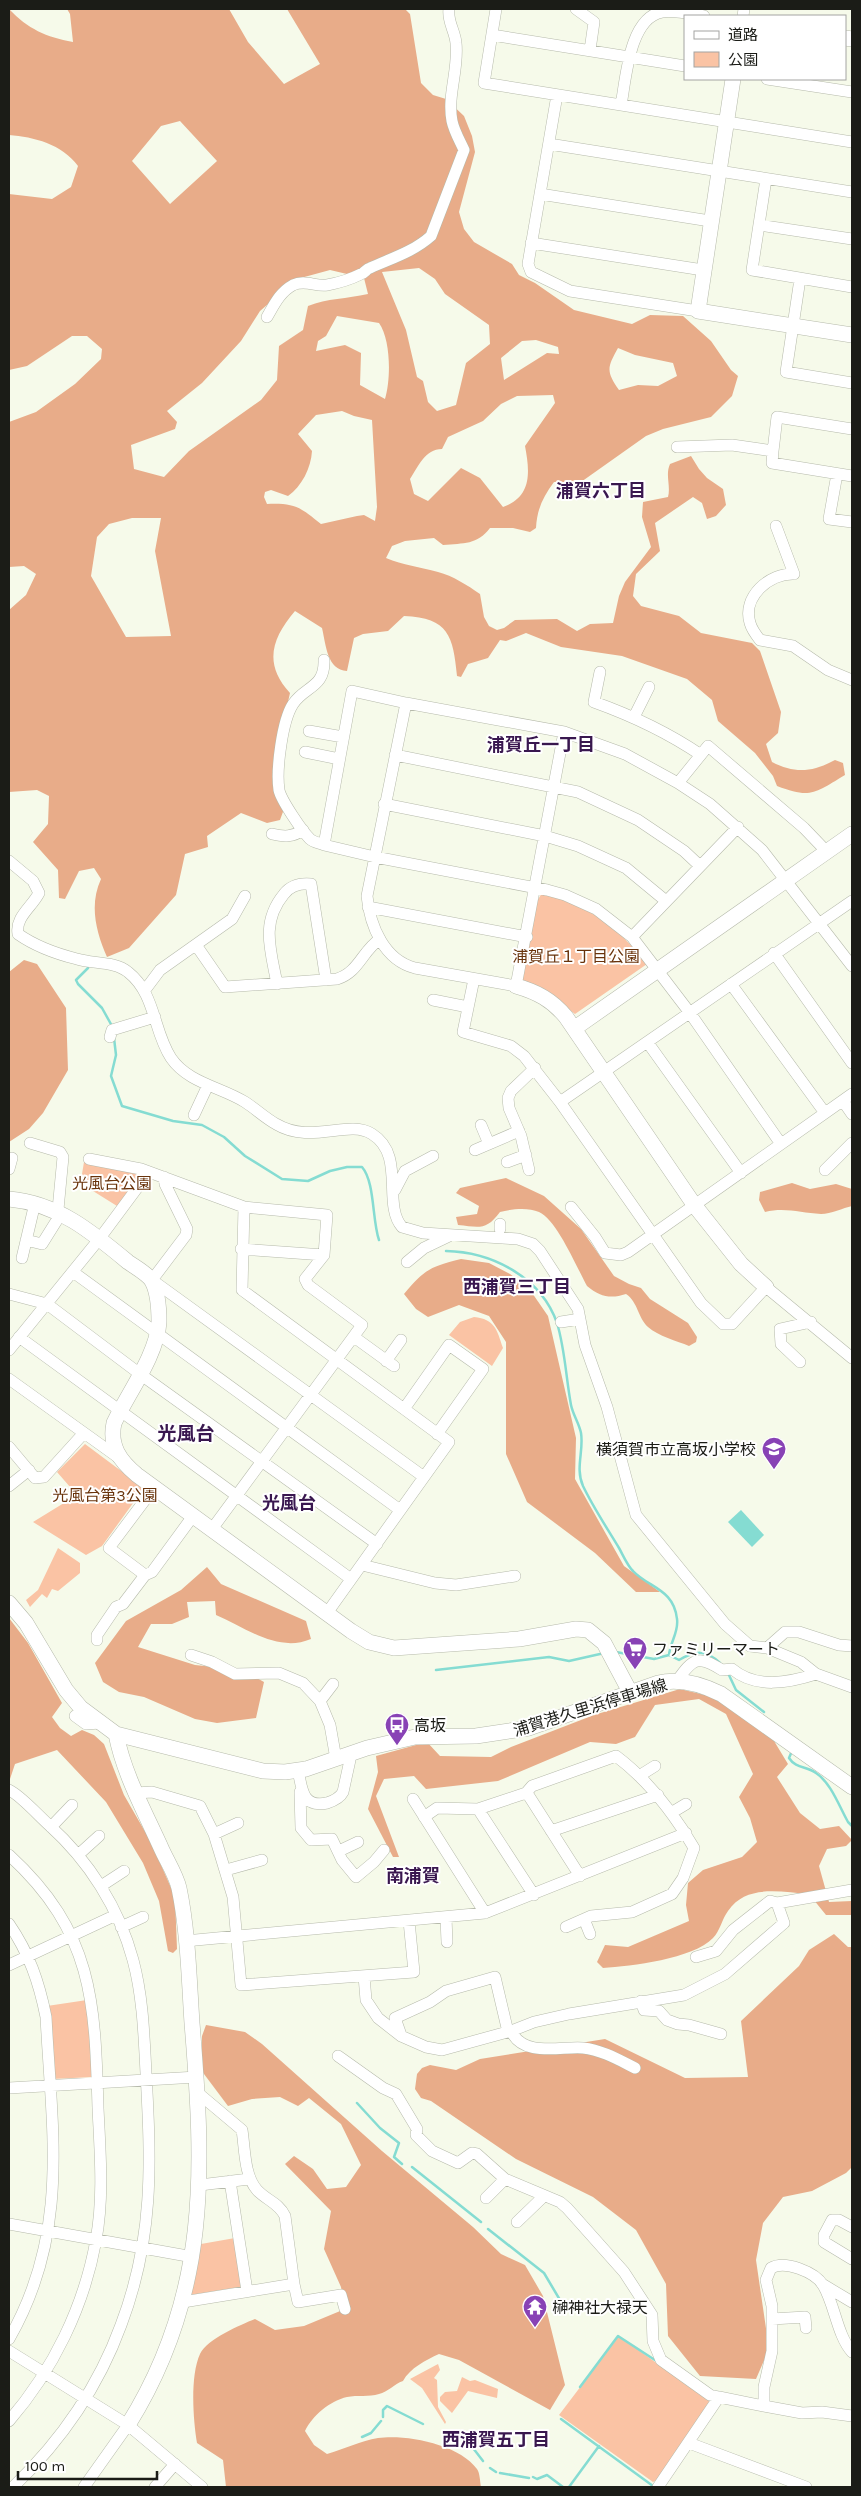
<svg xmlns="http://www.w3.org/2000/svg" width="861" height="2496" viewBox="0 0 861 2496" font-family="Karla,'Noto Sans JP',sans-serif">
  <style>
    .green { fill: #fac3a4 }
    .forest { fill: #e8ac89; fill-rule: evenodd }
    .water { fill: #85dcd2 }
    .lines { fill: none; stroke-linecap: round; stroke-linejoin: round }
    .stream { stroke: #85dcd2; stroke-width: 2.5 }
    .street-casing { stroke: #b6baab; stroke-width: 12 }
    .secondary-casing { stroke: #b6baab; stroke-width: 16 }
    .street { stroke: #fff; stroke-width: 11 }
    .secondary { stroke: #fff; stroke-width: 15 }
    .labels { text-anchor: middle; stroke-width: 4; stroke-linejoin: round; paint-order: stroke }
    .park-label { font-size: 16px; fill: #69330b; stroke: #fff }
    .poi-label { font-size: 16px; fill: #1b1c17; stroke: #fff; text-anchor: start }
    .street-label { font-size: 16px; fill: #1b1c17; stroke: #fff }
    .neighbourhood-label { font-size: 18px; font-weight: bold; fill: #39174f; stroke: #fff }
    .quarter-label { font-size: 19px; font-weight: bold; fill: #39174f; stroke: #fff }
  </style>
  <rect width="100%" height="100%" fill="#f6faea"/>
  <path class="green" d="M542 893C592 908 615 924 647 964L575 1014 548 993 522 982 537 901Z
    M84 1162 138 1171 140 1177 117 1206 93 1191 82 1174Z
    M474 1317C495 1319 497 1330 503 1348L492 1366 449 1335 460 1322Z
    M85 1444 144 1488 102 1546 86 1555 33 1522 77 1495 57 1472Z
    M58 1548 80 1563V1573L58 1591 52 1589 47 1598 42 1594 30 1607 26 1600 38 1590Z
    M87 2000 93 2077 52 2079 47 2006Z
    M235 2238 243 2284 240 2287 191 2295 201 2244Z
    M619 2336 712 2403 658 2479 653 2482 559 2415Z
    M438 2364 440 2370 434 2378 437 2380 438 2407 446 2422 445 2424 422 2388 410 2379Z
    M462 2377 470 2381 475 2380 498 2389 497 2398 468 2391 452 2413 440 2401V2397L445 2392 457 2391Z"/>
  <path class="forest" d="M9 9C28 29 46 37 73 42L70 14 67 9H229L248 42 284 84 320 64 287 9H405L410 14 421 83 433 95 446 99 464 116 472 136 475 152 459 212 464 229 474 242 512 264 519 275 535 283 574 310 632 324 650 315 683 316 711 341 731 370 738 376 732 396 711 417 663 429 646 436 581 482H554C543 497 537 509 536 528L530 532 513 528H490C477 545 464 543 443 545L434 538 405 541 392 546 386 558C403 565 420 567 438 572 453 576 467 585 480 594L484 617 489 626 497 630 504 628 515 620 557 619 577 631 590 624 613 623 619 596 625 582 651 547 642 517 643 502 668 497C671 486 665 475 670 464L691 456 699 469 707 478 723 489 726 505 716 516 707 519 702 503 693 497 655 523 660 551 636 574 633 596 641 606 679 616 701 633 752 643 760 651 781 712 778 733 766 744 772 762C795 774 813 772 835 760L843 763 845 775C815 793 811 799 777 786L773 776 755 753 718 721 712 700 687 679 622 656 561 647 526 633 506 641 500 640 488 658 468 664 461 677 457 676C453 636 449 618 404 616L388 631 363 634 354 638 347 671C327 670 326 645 322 628L295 611C272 638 263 664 290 693L278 746 284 809 280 820 267 823 241 813 207 836 208 847 185 854 176 895 129 948 107 957C96 932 89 905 101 879L94 868 79 871 65 899 59 898 58 870 33 842 48 824 49 796 37 790 9 792V610L26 595 36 574 24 566 9 567V422L36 412 75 384 101 359 102 349 87 336H72L27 366 9 370V194L52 199 71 187 78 166C62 144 34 137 9 135ZM180 121 217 161 170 204 132 161 161 126ZM419 268 435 279 445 294 489 325 490 344 466 363 456 405 437 411 428 402 423 381 417 377 406 330 382 272ZM330 270 364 278 368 294C347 299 327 298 308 306L303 330 279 346 277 380 261 400 189 451 164 477 134 469 131 445 175 429 177 422 167 411 202 383 241 341 260 311 297 279ZM337 316 379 323C391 340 391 379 385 399L360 385 361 353 345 345 316 351 318 341 326 336ZM536 340 558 347 559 354 547 353 504 380 501 358 522 341ZM618 348 635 355 673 363 677 376 658 386 638 385 619 390C606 371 607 368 618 348ZM553 395 555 403 525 446C530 472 532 497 503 507L480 478 461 468 428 501 414 494 410 479C418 467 425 449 442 449L448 437 483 421 501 404 517 396ZM342 411 354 416 372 420 377 507 375 521 364 515 357 516 321 524C300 507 295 503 267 504L264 497 265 492 271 490 288 496C302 486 311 468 312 451L298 434 316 415ZM132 518H161L155 551 171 636 126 637 91 576 97 537 109 524Z
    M24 960 37 964 66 1008 68 1070 43 1113 29 1129 9 1142V972Z
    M506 1178 544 1196 581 1229 614 1276 629 1284 641 1288 650 1299 688 1323 697 1337 696 1342 689 1346C677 1341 658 1336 648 1327 638 1318 638 1302 626 1294 611 1299 600 1297 587 1286 577 1268 557 1220 539 1212 528 1207 511 1209 500 1212 486 1231 479 1227 458 1225L456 1217 477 1214 479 1206 456 1193 460 1188Z
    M792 1183 810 1189 836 1184 852 1189V1206C843 1208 831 1214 821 1214 801 1213 785 1207 765 1212L759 1200 760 1192Z
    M461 1259 489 1263 510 1274 528 1287 548 1316 576 1438 575 1479 624 1566 660 1592H636L595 1553 527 1502 506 1454V1342L489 1316 459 1305 428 1317 416 1309 404 1294C425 1269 430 1267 461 1259Z
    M207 1567 221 1584 306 1621 311 1639C278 1653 246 1628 216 1615L215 1601 187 1602 189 1617 172 1624H151L138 1647 195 1665 242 1670 264 1682 256 1718 217 1723 195 1719 144 1697 119 1692 103 1682 95 1663 126 1621 181 1590Z
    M9 1618 28 1643 62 1703 52 1717 60 1728 71 1736 82 1730 94 1735 104 1744 124 1795 151 1842 175 1897 177 1949 173 1953 168 1951 159 1901 143 1863 106 1802 57 1750 15 1764 9 1782Z
    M680 1689 713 1697 771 1736 788 1764 777 1777 800 1813 820 1829 839 1826 852 1840 846 1846 827 1849 819 1866 829 1902 852 1901V1915H826L809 1894C780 1892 746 1884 728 1911 722 1919 720 1931 713 1938 693 1959 631 1966 603 1968L597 1962 605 1945 628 1947 689 1921 686 1905 688 1883 703 1870 742 1857 757 1842 750 1818 739 1797 753 1774 726 1714 699 1699 655 1705 635 1737 616 1744 590 1742 498 1781 426 1789 414 1776 384 1779 376 1796 399 1857H393L368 1809 378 1772 376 1756 427 1742 440 1756 491 1757 511 1747 594 1715Z
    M834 1934 848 1947H852V2167L846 2173 812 2191 783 2197 763 2223 756 2260 769 2349 756 2379 700 2376 668 2336 666 2284 636 2230 593 2197 516 2159 431 2101 421 2098 415 2089 417 2074 422 2068 430 2065 456 2070 480 2059 605 2039 685 2078 748 2077 741 2021 799 1966 809 1950Z
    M206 2025 245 2032 262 2044 382 2151 473 2227 501 2254 525 2265 543 2296 565 2385 550 2410 459 2360 439 2354C426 2360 410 2368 403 2381 394 2384 388 2392 379 2394 369 2397 357 2395 347 2397 330 2401 313 2415 305 2431L314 2445 327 2454C344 2449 361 2441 378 2438 406 2434 459 2444 477 2469 480 2473 480 2482 481 2487H226L223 2460 197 2443C193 2419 190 2376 200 2354 207 2339 240 2325 255 2319L275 2330 304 2326 345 2309 341 2287 324 2249 331 2211 285 2164 294 2156 313 2169 327 2189 346 2187 361 2165 341 2124 309 2098 298 2106 280 2097 252 2099 228 2106 201 2070 202 2036Z"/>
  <path class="water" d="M741 1510 764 1535 752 1547 728 1522Z"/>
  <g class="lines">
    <path class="stream" d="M88 968 76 980 78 984 102 1008 112 1026
      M114 1038 116 1055 111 1076 122 1106 173 1121 202 1125 224 1137 245 1156 282 1179 308 1181 330 1171 347 1167H362C375 1182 372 1220 379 1240
      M446 1251C492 1252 541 1277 557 1323 565 1349 566 1378 571 1405 573 1415 579 1423 581 1433 584 1451 575 1468 583 1486 593 1507 607 1528 619 1548 623 1555 627 1565 633 1571 649 1588 674 1589 677 1619 679 1632 670 1642 669 1655L679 1660C695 1651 706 1649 720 1663
      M616 1652 654 1659 669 1655
      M436 1670 549 1657 569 1661 600 1654
      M728 1673 736 1690 764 1712
      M792 1751 789 1758C796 1769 807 1766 816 1773 831 1783 839 1806 848 1822L852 1826
      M357 2103 380 2128 399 2143 394 2157 402 2164
      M412 2167 481 2222
      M488 2229 544 2273 560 2300
      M580 2387 618 2336 658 2362
      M383 2417V2410L387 2406 423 2424
      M561 2419 653 2486 655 2485
      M458 2436 473 2448 483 2461
      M362 2437 371 2433 381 2421
      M490 2468 496 2472
      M500 2473 529 2478
      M533 2477 537 2479 547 2475 563 2487
      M569 2487 599 2446"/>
    <defs>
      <path id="street" d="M496 9 484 83 852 142
        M576 9 594 22 590 50
        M743 16 744 9
        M492 35 685 66
        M767 79 852 92
        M557 95 528 264 531 272 570 291 698 311
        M621 105C626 79 629 18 662 12 675 10 691 14 704 16
        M549 144 852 192
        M766 179 752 270 852 287
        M540 194 710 221
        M759 225 852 239
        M531 243 703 270
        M800 279 786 372 852 383
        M267 317C274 305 280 292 293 285 305 279 316 287 327 285 338 283 351 279 361 274 365 273 366 269 370 268 392 258 413 252 431 236L464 150C460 141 454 131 452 121 447 95 459 69 456 43 455 31 447 21 449 9
        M677 447 732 445 773 451 772 463 852 476
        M773 451 777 417 852 429
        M837 474 829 519 852 522
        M776 526 794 574C769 573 742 597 750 623 752 630 756 635 760 640L793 646 828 670 852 680
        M600 672 594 702C633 716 667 732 701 755
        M406 703 352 691 324 845 375 857 547 890 565 895 596 909 632 937 690 1013 781 1144
        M634 717 649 687
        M309 731 343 737
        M564 732 516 986 415 968C384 960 370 926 367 896L406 703 564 732 625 754 678 783 710 804 762 850 852 966
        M305 752 339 759
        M395 755 578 792 638 820 684 851 700 866
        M678 783 708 746 804 828 827 852
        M384 804 545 836 578 846 626 868 666 901
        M272 834C284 837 293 837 303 830
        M324 845C319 843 313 842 310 839 302 831 281 800 279 790 276 770 282 721 293 704 305 686 325 688 324 660
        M9 861 33 881 39 893C32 907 15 917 18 934 35 946 57 954 77 959 93 964 115 961 128 972 156 994 153 1031 171 1058 188 1083 221 1087 245 1102 256 1109 265 1118 276 1124 311 1145 348 1119 372 1134 406 1155 382 1204 402 1227L423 1233 518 1239 533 1244 540 1251 578 1309 585 1345 607 1407 636 1515 725 1624 750 1646 767 1648 801 1662 816 1674 852 1687
        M368 907 527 937
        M632 937 738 827
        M196 945 225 987 337 979C359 972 362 951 380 939
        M774 953 852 1063
        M474 979 463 1032 511 1046 524 1056 560 1102 701 1303 723 1324H732L766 1287 852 1358
        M277 984C271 951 260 923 284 894 291 885 300 883 311 884L326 980
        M731 984 825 1113
        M145 990 160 970 232 919 245 896
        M433 1000 468 1007
        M110 1037 112 1030 155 1017
        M648 1043 741 1173
        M843 1101 852 1114
        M560 1102 852 901
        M194 1115 208 1085
        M481 1125 489 1144
        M475 1150 519 1131
        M89 1159 141 1169 244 1207 327 1215 324 1255 305 1279 308 1285 362 1325 212 1529
        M507 1162 526 1155
        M9 1169 12 1158
        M529 1170 521 1136 509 1108 508 1098 511 1091 535 1068
        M825 1170 852 1143
        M164 1177 165 1184 187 1229 186 1235 152 1280 424 1477
        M395 1190 405 1171 433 1156
        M244 1207 242 1290 449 1442 327 1613
        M571 1207 595 1237 605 1253 621 1255 628 1252 852 1094
        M500 1229V1224
        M26 1240 42 1244 57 1220 63 1157 60 1152 30 1143
        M241 1249 324 1255
        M22 1258 35 1203
        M407 1262 424 1248 449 1236
        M73 1272 400 1510
        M9 1294 47 1304 140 1374 377 1544
        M561 1322 580 1319
        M19 1337 351 1579
        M354 1337 394 1366
        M9 1350 100 1238 149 1172
        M386 1361 401 1340
        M800 1362 781 1344 780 1329 811 1322
        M9 1379 119 1458
        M404 1409 449 1345 483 1369 437 1434
        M9 1447 35 1478 44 1477 83 1434
        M9 1486 29 1470
        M362 1565 435 1583 456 1585 515 1576
        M145 1575 109 1548 154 1488
        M97 1640V1635L116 1607 123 1604 145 1575 152 1572 193 1516
        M767 1648 785 1632H799L839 1645 852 1646
        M191 1655 212 1662 235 1674 279 1673 303 1683 320 1701 330 1725 336 1759
        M677 1681C693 1658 698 1655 722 1670L732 1669C756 1689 788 1683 816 1674
        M320 1701 333 1684
        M75 1716 86 1724 100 1723
        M298 1770C302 1789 302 1808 327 1803 333 1801 340 1798 343 1792L350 1760 349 1754
        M639 1776 655 1766
        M9 1790C19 1794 39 1816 49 1825 89 1861 119 1908 133 1960 143 1997 144 2036 146 2073 151 2164 154 2238 121 2325 98 2388 61 2441 13 2487
        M302 1790 300 1792 301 1828 311 1840 332 1839 342 1860 356 1877 374 1862 384 1850
        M136 1793 152 1792 200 1806 214 1834 233 1897 241 1985 414 1972 409 1921
        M527 1793 580 1876
        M413 1799 485 1913
        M478 1809 534 1895
        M671 1813 686 1804
        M424 1817 437 1808 478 1809 526 1793 532 1786 616 1756C649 1781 673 1812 694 1848L683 1878 672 1894 632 1912 591 1916 566 1927
        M51 1827 72 1805
        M551 1831 658 1795
        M214 1834 238 1823
        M339 1851 358 1842
        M9 1855C93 1932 95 2001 98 2108 100 2151 104 2197 96 2240 84 2307 53 2370 9 2421
        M78 1855 99 1836
        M226 1870 262 1860
        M101 1886 124 1871
        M446 1918 447 1942
        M584 1919 590 1934
        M9 1924C29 1953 39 1982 46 2017 52 2133 70 2233 9 2339
        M121 1927 143 1917
        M185 1941 485 1913 686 1833
        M696 1957 716 1951 733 1930 770 1901 777 1903
        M9 1965 116 1915
        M364 1976 366 2000 378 2018 401 2036 426 2047 442 2050 511 2031 534 2022 569 2014 684 1995 725 1974 784 1923 777 1903 852 1890
        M641 2001 644 2010 659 2011 667 2020 678 2024 689 2025 721 2034
        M511 2031C524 2058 561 2046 583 2048 602 2050 619 2060 635 2068
        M401 2035 395 2018 430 2002 446 1991 495 1977 508 2032
        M338 2056 383 2088 396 2094 417 2129 416 2135 432 2151 458 2163 472 2153 477 2154 505 2179 560 2202 567 2208 624 2272 652 2315 653 2341 661 2360 710 2395 719 2397
        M9 2088 197 2077
        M230 2181 247 2291
        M200 2185 249 2179
        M486 2198 505 2179
        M517 2222 544 2196
        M9 2224 193 2257
        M852 2227 839 2220H832L824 2235V2242L852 2259
        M294 2284 298 2302 341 2295 345 2309
        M822 2284 852 2302
        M183 2302 294 2284 285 2216C279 2203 266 2200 257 2190 244 2175 245 2149 242 2130L198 2093
        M772 2319 805 2317 806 2328
        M9 2351 128 2425 202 2487
        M852 2352C837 2335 835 2305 823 2285 815 2272 785 2260 771 2268L766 2280 772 2306V2351L764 2387V2406L802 2413 822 2412 852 2416
        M689 2443 806 2487
        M84 2487 128 2425
        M155 2487 175 2464
        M658 2487 719 2397 764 2406"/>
      <path id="secondary" d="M845 38 852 39
        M733 79 698 311 852 335
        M516 986C537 992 552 1000 566 1017L695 1206 741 1264 766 1287
        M575 1028 852 834
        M9 1199C57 1203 92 1232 128 1262 135 1267 148 1274 152 1281 158 1292 159 1310 159 1322 157 1355 128 1393 114 1423 109 1446 120 1461 137 1475L351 1631 369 1642 394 1648 519 1639 576 1629 588 1630 604 1643 630 1692
        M9 1603 26 1623 66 1690 81 1708 116 1734 263 1771 285 1772 306 1769 367 1748 415 1737 476 1736 529 1728 658 1683C680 1678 701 1684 721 1694L852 1787
        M116 1734C124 1775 145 1812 162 1850 167 1861 176 1875 179 1888 188 1931 189 1978 192 2023 204 2170 210 2294 128 2425"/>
    </defs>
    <use href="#street" class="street-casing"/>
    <use href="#secondary" class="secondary-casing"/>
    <use href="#street" class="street"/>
    <use href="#secondary" class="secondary"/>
  </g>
  <defs>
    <symbol id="school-pin" viewBox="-11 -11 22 30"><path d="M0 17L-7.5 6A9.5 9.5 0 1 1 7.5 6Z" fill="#8842b5" stroke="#fff"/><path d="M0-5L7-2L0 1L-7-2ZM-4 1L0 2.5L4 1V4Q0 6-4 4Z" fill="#fff"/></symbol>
    <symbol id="supermarket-pin" viewBox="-11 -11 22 30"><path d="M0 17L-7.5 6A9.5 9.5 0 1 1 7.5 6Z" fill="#8842b5" stroke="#fff"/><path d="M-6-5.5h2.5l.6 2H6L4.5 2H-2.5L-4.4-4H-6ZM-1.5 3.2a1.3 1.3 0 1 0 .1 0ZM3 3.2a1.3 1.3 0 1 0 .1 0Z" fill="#fff"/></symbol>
    <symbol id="bus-pin" viewBox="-11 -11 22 30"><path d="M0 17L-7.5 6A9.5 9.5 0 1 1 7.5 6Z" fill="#8842b5" stroke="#fff"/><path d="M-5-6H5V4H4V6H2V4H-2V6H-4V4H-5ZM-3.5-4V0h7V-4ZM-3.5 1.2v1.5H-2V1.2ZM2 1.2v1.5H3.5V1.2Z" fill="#fff"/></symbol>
    <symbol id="temple-pin" viewBox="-11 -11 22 30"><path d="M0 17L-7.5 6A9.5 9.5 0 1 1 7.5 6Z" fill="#8842b5" stroke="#fff"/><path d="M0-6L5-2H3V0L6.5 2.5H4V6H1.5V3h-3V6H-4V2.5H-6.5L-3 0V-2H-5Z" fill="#fff"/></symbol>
  </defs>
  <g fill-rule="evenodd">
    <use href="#school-pin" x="760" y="1435" width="28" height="38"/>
    <use href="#supermarket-pin" x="621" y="1635" width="28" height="38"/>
    <use href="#bus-pin" x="383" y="1711" width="28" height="38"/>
    <use href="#temple-pin" x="521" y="2293" width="28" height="38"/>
  </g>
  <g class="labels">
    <g class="park-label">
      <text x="576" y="962">浦賀丘１丁目公園</text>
      <text x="112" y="1189">光風台公園</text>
      <text x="105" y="1501">光風台第3公園</text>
    </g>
    <g class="poi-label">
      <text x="756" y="1455" text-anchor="end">横須賀市立高坂小学校</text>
      <text x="652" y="1655">ファミリーマート</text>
      <text x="414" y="1731">高坂</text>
      <text x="552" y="2313">榊神社大禄天</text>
    </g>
    <g class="street-label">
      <text transform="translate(590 1707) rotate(-17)" y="6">浦賀港久里浜停車場線</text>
    </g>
    <g class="neighbourhood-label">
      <text x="601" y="497">浦賀六丁目</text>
      <text x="541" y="751">浦賀丘一丁目</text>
      <text x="517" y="1293">西浦賀三丁目</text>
      <text x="289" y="1509">光風台</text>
      <text x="413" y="1882">南浦賀</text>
      <text x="496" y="2446">西浦賀五丁目</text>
    </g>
    <g class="quarter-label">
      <text x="186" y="1440">光風台</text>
    </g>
  </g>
  <rect width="861" height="2496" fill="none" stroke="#1b1c17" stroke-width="20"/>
  <rect x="684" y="15" width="162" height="65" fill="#ffffff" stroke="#a4a4a2"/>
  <rect x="694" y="31" width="25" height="8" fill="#ffffff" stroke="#a4a4a2"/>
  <text x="728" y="40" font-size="15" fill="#1b1c17">道路</text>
  <rect x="694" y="52" width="25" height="15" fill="#fac3a4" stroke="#a4a4a2"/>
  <text x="728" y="65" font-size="15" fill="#1b1c17">公園</text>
  <path d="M18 2471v8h139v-8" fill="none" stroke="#1b1c17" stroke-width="2.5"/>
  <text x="25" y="2471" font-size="15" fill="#1b1c17" stroke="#ffffff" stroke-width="4" paint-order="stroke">100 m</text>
</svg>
